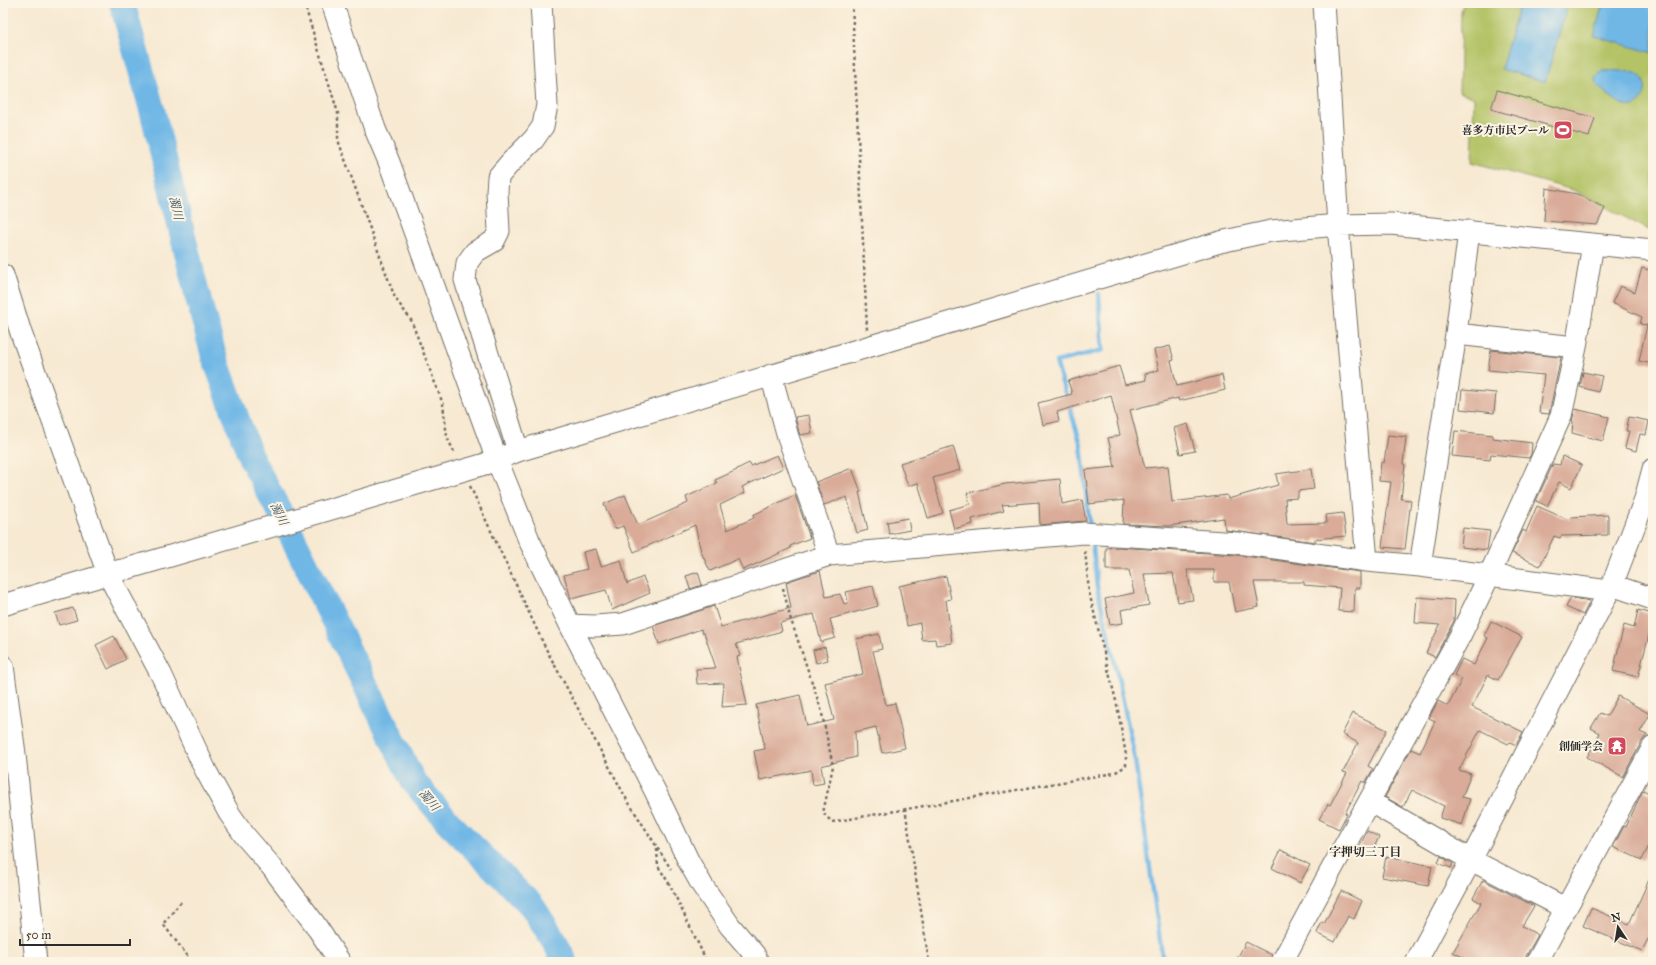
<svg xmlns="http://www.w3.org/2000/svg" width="1656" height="965" viewBox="0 0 1656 965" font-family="'IM FELL Great Primer','Noto Serif JP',serif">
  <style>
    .green { fill: #b3c366; stroke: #6f7748 }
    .water { fill: #6fb7e6; stroke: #4d7188 }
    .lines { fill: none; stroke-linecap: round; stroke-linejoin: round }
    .stream { stroke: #6fb7e6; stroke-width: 4.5 }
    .river { stroke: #6fb7e6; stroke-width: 26 }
    .building { fill: #d9ab98 }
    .minor-casing { stroke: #726e65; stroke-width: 23 }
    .path { stroke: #726e65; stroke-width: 2.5; stroke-dasharray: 3 3; stroke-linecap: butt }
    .minor { stroke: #fff; stroke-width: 21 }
    .minor-bridge-casing { stroke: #726e65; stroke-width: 23; stroke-linecap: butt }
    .minor-bridge { stroke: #fff; stroke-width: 21 }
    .labels { text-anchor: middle; stroke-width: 4; stroke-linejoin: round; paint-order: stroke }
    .poi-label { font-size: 11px; font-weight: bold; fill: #2b2b2b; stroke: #fcf5e5; text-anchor: end }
    .water-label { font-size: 12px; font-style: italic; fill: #3f5563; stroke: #fcf5e5 }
    .neighbourhood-label { font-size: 12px; font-weight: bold; fill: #2b2b2b; stroke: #fcf5e5 }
  </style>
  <rect width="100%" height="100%" fill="#fcf5e5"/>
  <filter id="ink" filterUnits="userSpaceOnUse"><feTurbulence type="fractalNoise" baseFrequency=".025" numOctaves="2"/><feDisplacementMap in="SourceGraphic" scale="8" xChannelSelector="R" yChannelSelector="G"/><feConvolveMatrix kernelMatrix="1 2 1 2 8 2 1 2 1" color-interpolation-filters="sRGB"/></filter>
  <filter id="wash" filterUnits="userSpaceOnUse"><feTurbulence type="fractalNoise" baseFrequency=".012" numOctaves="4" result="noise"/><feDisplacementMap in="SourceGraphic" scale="16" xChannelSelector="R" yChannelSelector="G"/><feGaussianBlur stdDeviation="0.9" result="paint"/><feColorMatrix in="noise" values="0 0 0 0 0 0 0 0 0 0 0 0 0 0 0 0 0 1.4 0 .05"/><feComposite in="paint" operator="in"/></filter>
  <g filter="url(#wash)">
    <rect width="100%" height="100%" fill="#f7e9d2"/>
    <path class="green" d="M1463 3H1653V232L1573 190 1472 162 1474 98 1459 92 1461 13Z"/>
    <path class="water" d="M1520 3H1568L1545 82 1501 69Z
      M1603 3H1653V53L1594 36Z
      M1601 71C1611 71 1623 70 1632 72 1654 77 1646 111 1626 106 1619 104 1613 98 1607 94 1601 89 1595 86 1595 78Z"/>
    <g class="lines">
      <path class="stream" d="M1090 528 1081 445 1056 362 1103 350 1099 294
        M1092 539 1097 587 1120 686 1135 760 1163 962"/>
      <path class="river" d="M122 3 153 113 197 294 214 356 251 458 284 520 413 781 449 823 532 906 555 942 565 962"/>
    </g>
    <g id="blocks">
      <path class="building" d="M1497 90 1595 118 1589 137 1491 109Z
        M1546 188 1577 194 1605 208 1597 225 1544 221Z
        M1642 268 1653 271V364L1639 361 1647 325 1640 324 1642 317 1612 303 1620 286 1635 292Z
        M1170 346 1174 360 1171 361 1177 386 1222 375 1225 390 1179 401 1178 398 1130 410 1145 468 1168 466 1172 502 1227 495 1228 499 1278 485 1276 474 1311 469 1314 489 1298 491V498L1285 499 1287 524 1327 523 1326 515 1343 513 1346 536 1315 539V542L1225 530 1224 518 1169 526 1123 524 1124 500 1089 504 1085 470 1115 467 1108 438 1120 435 1111 395 1057 412 1059 421 1043 425 1038 403 1072 394 1068 381 1119 366 1125 385 1146 380 1145 374 1159 370 1154 350Z
        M1491 350 1561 357 1549 414 1539 413 1544 375 1488 370Z
        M1583 372 1602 376 1598 392 1580 387Z
        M1462 390 1496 393 1494 413 1460 409Z
        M1575 409 1609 417 1603 441 1572 433 1573 421H1572Z
        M809 415 812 433 800 435 795 417Z
        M1629 417 1649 421 1646 435 1640 434 1636 451 1625 448 1629 431H1626Z
        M1188 424 1195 451 1180 454 1174 428Z
        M1455 431 1493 435V438L1532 443 1531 454 1529 458 1491 454 1490 460 1452 456Z
        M1388 435 1406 437 1403 464 1405 465 1401 499 1411 500 1405 549 1382 547 1391 482 1379 481 1381 462 1384 463Z
        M953 446 960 470 933 478 943 513 928 518 918 483 908 486 900 463Z
        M777 455 783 468 742 487 745 493 720 505 727 530 754 518 753 515 795 495 810 538 790 546 791 548 743 570 738 559 710 571 701 552 695 525 634 552 623 526 615 529 604 504 625 495 638 525 688 503 686 497 717 483 715 480 737 470V469L749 463 751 466Z
        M1562 456 1582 465 1571 488 1559 482 1547 506 1536 501 1553 464 1560 465Z
        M852 468 861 492H859L868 530 857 533 847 497 824 505 816 482Z
        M1060 479 1062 504 1082 500 1086 521 1040 525 1039 502 1002 505 1004 511 972 519 973 524 954 529 949 510 970 504 967 493 1005 484Z
        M1537 506 1569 520 1571 517 1608 515V535L1561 536 1560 538 1554 536 1540 566 1512 553 1523 530 1526 532Z
        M908 518 910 530 889 534 887 522Z
        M1463 528 1490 531 1487 550 1461 547Z
        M1119 547 1237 555 1360 572V588H1355L1354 612 1338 611 1340 588 1304 585V582H1254L1259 607 1235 612 1229 582H1214V570H1187L1193 600 1178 602 1173 573 1144 574 1149 605 1121 610 1123 623 1110 625 1105 599 1134 593 1129 570H1106V548Z
        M596 549 601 566 621 560 627 584 643 577 650 593 612 610 606 590 571 599 564 575 587 569 583 552Z
        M820 571 826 597 840 594 844 604 848 603 846 592 873 586 878 606 830 619 835 638 821 642 814 614 780 623 782 631 736 644 740 656 737 657 747 705 722 707 724 683 697 684 696 669 716 668 704 633H702L701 629 659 644 653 626 714 606 721 627 791 608 786 582Z
        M698 572 702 585 690 589 686 576Z
        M946 576 951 599 946 600 952 643 936 645 935 639 922 640 920 623 907 626 899 586Z
        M1417 597 1455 600 1454 621 1435 657 1426 653 1440 625 1415 623Z
        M1571 598 1590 601 1583 615 1566 607Z
        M73 608 77 620 59 625 55 613Z
        M1638 610 1653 614V619L1638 677 1613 671 1624 625 1634 628Z
        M1491 621 1522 637 1498 680 1488 675 1472 707 1523 732 1516 745 1510 742 1508 744 1480 730 1459 770 1471 774 1462 797 1470 799 1462 825 1440 818 1444 806 1412 790 1403 807 1385 797 1411 749 1420 753 1435 721 1429 718 1438 701 1448 706 1462 679 1454 675 1462 659 1474 665 1488 638 1484 636Z
        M879 634 882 649 873 651 886 705 895 703 905 748 882 753 876 727 855 732 856 757 821 766 824 783 813 785 811 770 760 780 754 751 765 749 756 705 800 695 807 726 834 720 825 683 863 674 856 639Z
        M114 636 126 659 108 669 96 645Z
        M825 647 828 660 816 663 813 650Z
        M1618 696 1650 714 1640 732 1647 735 1642 741 1623 777 1587 757 1600 733 1591 728 1600 713 1607 716Z
        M1353 713 1387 730 1368 766 1373 769 1365 783 1362 781 1345 813 1347 814 1339 829 1319 819 1328 804 1330 805 1347 773 1343 772 1358 743 1342 734Z
        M1643 790 1653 795V837L1642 860 1613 847 1624 826 1626 827Z
        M1367 831 1379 837 1371 854 1359 848Z
        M1281 850 1310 865 1300 883 1272 868Z
        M1441 856 1453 864 1451 868 1438 863Z
        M1386 857 1432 866 1428 886 1382 877Z
        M1653 871V941L1648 939 1642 951 1583 926 1591 908 1629 924Z
        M1483 880 1534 906 1522 926 1538 935 1526 956 1525 962H1472L1453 952 1481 903 1473 898Z
        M1341 891 1362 901 1354 919 1348 916 1335 942 1317 933 1322 922 1324 924Z
        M1246 942 1272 955 1270 962H1235Z"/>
    </g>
  </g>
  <g filter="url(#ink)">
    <use href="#blocks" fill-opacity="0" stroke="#726e65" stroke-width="1"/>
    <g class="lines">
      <defs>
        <path id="minor" d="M332 3 375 129 389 162 497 460 529 540 570 625 655 791 689 862 702 885 730 926 754 954 758 962
          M1324 3 1338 225 1367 561
          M3 275 21 333 108 574 161 674 206 771 229 813 245 836 271 866 314 923 340 962
          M1456 334 1576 347
          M771 375 788 437 829 555
          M518 451 465 280 467 263 475 252 494 241 499 231 497 192 498 177 510 163 534 139 543 126 547 105 541 3
          M485 464 518 451 1220 242 1271 231 1338 225 1391 224 1653 250
          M1420 566 1456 334 1469 231
          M1612 585 1653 599
          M3 605 121 570
          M570 625 595 626 623 624 829 555 1084 533 1238 543 1367 561 1420 566 1609 591
          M3 666 15 754 36 962
          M1369 801 1471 860 1565 908
          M1282 962 1329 874 1460 636 1489 576 1561 416 1576 347 1593 244
          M1416 962 1471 860 1612 585 1645 499 1653 469
          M1537 962 1653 747"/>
      </defs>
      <use href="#minor" class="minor-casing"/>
      <path class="path" d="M304 3 338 113V140L395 298 411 320 443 404 447 437 455 454
        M852 3 867 330
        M470 486 545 647 627 800 671 869
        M783 588 790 617 821 709 833 766 823 813 832 822 1114 773 1126 766V755L1117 705 1089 592 1085 550
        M905 808 929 962
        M657 849 658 866 670 885 707 962
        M181 902 163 924 192 962"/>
      <use href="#minor" class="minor"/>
      <defs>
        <path id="minor-bridge" d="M126 569 485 464"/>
      </defs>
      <use href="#minor-bridge" class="minor-bridge-casing"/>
      <use href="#minor-bridge" class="minor-bridge"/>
    </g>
  </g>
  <defs>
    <symbol id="stadium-square" viewBox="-11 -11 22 22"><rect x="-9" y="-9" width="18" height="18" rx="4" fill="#d1495b" stroke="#fcf5e5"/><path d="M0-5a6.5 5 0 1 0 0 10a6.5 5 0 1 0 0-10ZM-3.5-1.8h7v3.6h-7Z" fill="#fff"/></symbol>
    <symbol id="temple-square" viewBox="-11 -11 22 22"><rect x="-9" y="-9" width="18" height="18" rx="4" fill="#d1495b" stroke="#fcf5e5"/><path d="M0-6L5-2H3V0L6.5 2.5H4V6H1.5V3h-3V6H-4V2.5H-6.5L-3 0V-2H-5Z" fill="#fff"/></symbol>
  </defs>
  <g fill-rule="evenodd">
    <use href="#stadium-square" x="1552" y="119" width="22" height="22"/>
    <use href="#temple-square" x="1606" y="735" width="22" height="22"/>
  </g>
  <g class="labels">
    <g class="poi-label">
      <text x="1549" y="134">喜多方市民プール</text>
      <text x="1603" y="750">創価学会</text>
    </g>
    <g class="water-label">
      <text transform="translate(176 208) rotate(76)" y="4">濁川</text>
      <text transform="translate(279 514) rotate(63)" y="4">濁川</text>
      <text transform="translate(429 800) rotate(50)" y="4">濁川</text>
    </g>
    <g class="neighbourhood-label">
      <text x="1365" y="856">字押切三丁目</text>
    </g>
  </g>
  <rect width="1656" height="965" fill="none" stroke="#fcf5e5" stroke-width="16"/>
  <g transform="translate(1618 927) rotate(348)" stroke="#fcf5e5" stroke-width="3" paint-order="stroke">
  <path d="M0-3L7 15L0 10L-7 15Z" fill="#2b2b2b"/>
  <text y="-6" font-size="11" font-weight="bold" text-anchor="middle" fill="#2b2b2b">N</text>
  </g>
  <path d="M20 939v6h110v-6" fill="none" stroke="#2b2b2b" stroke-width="2"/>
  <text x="26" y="939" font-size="12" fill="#2b2b2b" stroke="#fcf5e5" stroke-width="3" paint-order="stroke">50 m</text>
</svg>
